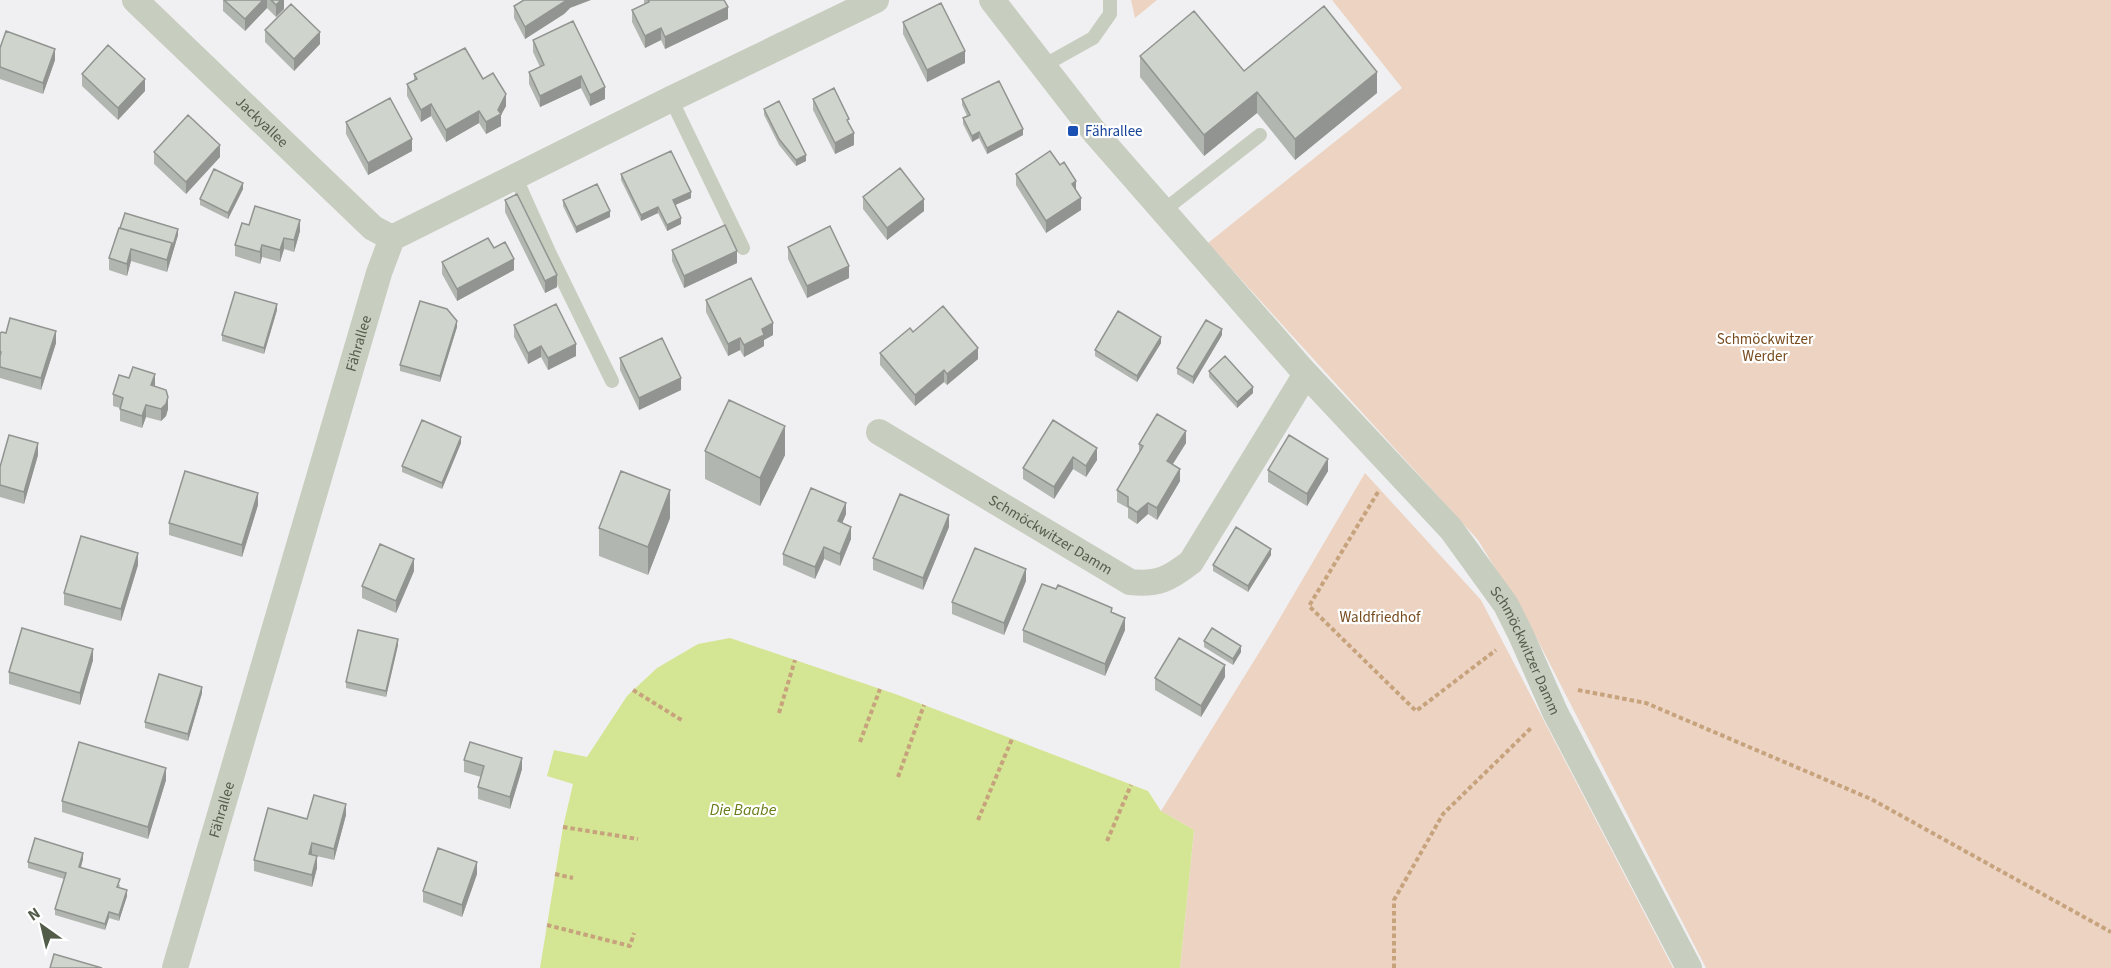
<svg xmlns="http://www.w3.org/2000/svg" width="2111" height="968" viewBox="0 0 2111 968" font-family="'Source Sans 3',sans-serif">
  <style>
    .green { fill: #ecd3c2 }
    .water { fill: #d4e593 }
    .lines { fill: none; stroke-linecap: round; stroke-linejoin: round }
    .path { stroke: #c7a37d; stroke-width: 4; stroke-dasharray: 4.5 3; stroke-linecap: butt }
    .service { stroke: #c7cdbf; stroke-width: 14 }
    .minor { stroke: #c7cdbf; stroke-width: 26 }
    .wall { fill: #b2b6b0 }
    .shaded-wall { fill: #919490 }
    .building { fill: #cfd4cd; stroke: #919490; stroke-width: 1.5 }
    .transit-dot { fill: #1a4fb4; stroke: #fff; stroke-width: 2 }
    .labels { text-anchor: middle; stroke-width: 4.5; stroke-linejoin: round; paint-order: stroke }
    .street-label { font-size: 15px; fill: #535c49; stroke: #fff }
    .transit-label { font-size: 15px; fill: #164399; stroke: #fff; text-anchor: start }
    .park-label { font-size: 15px; fill: #784c1f; stroke: #fff }
    .water-label { font-size: 16px; font-style: italic; fill: #667c16; stroke: #fff }
  </style>
  <rect width="100%" height="100%" fill="#f0f0f2"/>
  <path class="green" d="M1131 0H1157L1135 18Z
    M1332 0H2111V968H1706L1531 627 1478 540 1208 243 1402 88Z
    M1365 473 1481 600 1673 968H1180L1194 830 1161 811 1270 635Z"/>
  <path class="water" d="M730 638 898 695 1148 791 1161 811 1194 830 1180 968H540L563 827 573 784 547 776 554 750 587 757 627 696 657 668 698 644Z"/>
  <g class="lines">
    <path class="path" d="M1378 492 1309 606 1416 711 1496 650
      M633 690 683 721
      M1578 690 1646 703 1871 799 2111 932
      M779 713 795 660
      M860 742 880 689
      M898 777 924 705
      M978 820 1012 739
      M563 827 638 839
      M1107 841 1131 785
      M555 874 573 878
      M547 925 630 946 634 933
      M1394 968V900L1443 814 1531 728"/>
    <path class="service" d="M1043 66 1093 38 1110 14V0
      M671 99 743 248
      M515 176 550 254 612 381
      M1163 211 1260 135"/>
    <g class="minor">
      <path id="s1" d="M135 0 373 228 392 238"/>
      <path id="s2" d="M992 0 1096 134 1306 374 1451 529 1506 605 1521 635 1555 712 1689 968"/>
      <path id="s3" d="M879 432 1130 582C1158 585 1169 579 1191 562L1306 374"/>
      <path id="s4" d="M175 968 379 273 392 238 671 99 876 0"/>
    </g>
  </g>
  <path class="wall" d="M223 0H284V9L276 17 267 8 245 31 223 11Z
    M644 0H724L728 19 665 49 661 40 645 48 632 22V10L644 4Z
    M514 6 570 8 564 14 525 39 514 18Z
    M573 21 605 99 590 106 581 88 540 107 529 84V72L540 67 533 52V40Z
    M903 22 965 63 927 82 903 34Z
    M265 30 320 44 294 71 265 42Z
    M0 48 55 60 43 94 0 79Z
    M1140 56 1244 71 1377 93 1295 160 1257 113 1204 156 1140 77Z
    M82 74 145 91 118 120 82 86Z
    M414 74 483 79 506 106 501 115V126L486 134 479 123 446 142 431 116 421 122 407 96V84L414 81Z
    M813 99 854 145 835 154 813 110Z
    M962 99 1023 135 987 154 979 138 972 142 963 124V118L967 116 962 105Z
    M764 109 806 161 796 166 779 145 764 115Z
    M346 122 412 151 368 175 346 134Z
    M154 152 220 157 186 194 154 164Z
    M621 174 691 198 675 205 681 224 667 231 658 213 641 221 621 180Z
    M1016 174 1076 191 1081 210 1046 233 1016 185Z
    M243 189 228 219 200 205V199Z
    M863 197 924 211 887 240 863 209Z
    M505 200 557 287 545 293 505 212Z
    M563 200 610 217 576 233 563 206Z
    M249 225 300 231 294 252 284 249 280 262 262 257 260 264 235 256V245Z
    M119 228 178 235 167 272 131 261 127 276 109 270V258Z
    M788 247 849 278 807 298 788 259Z
    M494 248 514 270 457 301 442 274V262Z
    M672 250 737 263 684 288 672 261Z
    M706 300 773 335 764 340V346L744 357 740 350 728 356 706 312Z
    M277 310 264 354 222 341V335Z
    M514 325 576 356 548 370 541 357 528 364 514 337Z
    M457 327 440 382 400 371V365Z
    M913 332 978 359 947 385 944 382 915 406 880 365V353Z
    M0 333 56 343 41 390 0 378Z
    M1222 335 1193 384 1177 374V368Z
    M1161 343 1137 382 1095 356V350Z
    M620 358 681 390 639 410 620 370Z
    M1209 371 1253 393 1237 408 1209 377Z
    M155 385 154 387 168 409 166 416 161 421 146 417 142 428 120 421V408L113 406V394Z
    M1053 420 1097 460 1086 477 1073 469 1054 499 1023 479V468Z
    M461 443 442 489 402 472V466Z
    M1186 443 1173 464 1180 481 1157 520 1148 514 1137 524 1128 518V508L1117 502V490L1139 452V444Z
    M705 451 785 455 760 506 705 479Z
    M38 455 24 504 0 497V467Z
    M1268 470 1328 471 1307 506 1268 482Z
    M258 505 242 557 169 535V523Z
    M846 514 842 523 851 539 840 566 824 559 815 579 783 565V554Z
    M670 518 648 575 599 556V528Z
    M949 527 923 590 873 570V558Z
    M1271 555 1248 592 1213 571V565Z
    M138 565 121 621 64 605V593Z
    M414 571 396 613 362 598V586Z
    M1026 581 1004 635 952 614V602Z
    M1112 613 1125 630 1105 676 1023 642V630Z
    M1204 641 1241 652 1233 665 1204 647Z
    M398 645 386 697 346 688V682Z
    M93 660 80 705 9 684V672Z
    M1225 677 1201 717 1155 690V678Z
    M202 693 188 741 145 728V722Z
    M464 760 522 769 510 809 478 799V787L481 777 464 772Z
    M166 780 148 839 62 812V801Z
    M346 815 334 860 312 855 317 868 312 887 254 871V860L307 819Z
    M83 859 81 868 120 885 119 888 127 896 119 921 109 918 105 930 55 915V909L64 879 28 868V862Z
    M477 874 462 917 423 902V891Z"/>
  <path class="shaded-wall" d="M263 0H267V8L245 31V19Z
    M281 0H284V9L276 17V5Z
    M567 0H591L570 8 564 14 525 39V27Z
    M728 7V19L665 49V37Z
    M661 28V40L645 48V36Z
    M320 32V44L294 71V59Z
    M55 49V60L43 94V83Z
    M965 51V63L927 82V70Z
    M1377 72V93L1295 160V139Z
    M581 76V88L540 107V96Z
    M145 79V91L118 120V108Z
    M605 87V99L590 106V95Z
    M1257 92V113L1204 156V135Z
    M506 94V106L501 115V126L486 134V122L498 110Z
    M431 104V116L421 122V110Z
    M479 111V123L446 142V130Z
    M1023 129V135L987 154V148Z
    M979 132V138L972 142V136Z
    M854 133V145L835 154V143Z
    M412 139V151L368 175V163Z
    M220 145V157L186 194V182Z
    M806 155V161L796 166V160Z
    M1076 181V193L1072 184Z
    M243 183V189L228 219V213Z
    M691 192V198L673 206V200Z
    M1081 198V210L1046 233V221Z
    M924 199V211L887 240V228Z
    M658 207V213L641 221V215Z
    M610 211V217L576 233V227Z
    M681 218V224L667 231V225Z
    M300 220V231L294 252V240Z
    M178 229V235L167 272V260L172 243Z
    M284 238V249L280 262V250Z
    M262 245V257L260 264V252Z
    M131 249V261L127 276V264Z
    M737 251V263L684 288V276Z
    M514 259V270L457 301V289Z
    M849 266V278L807 298V286Z
    M557 275V287L545 293V281Z
    M277 304V310L264 354V348Z
    M457 321V327L440 382V376Z
    M773 323V335L764 340V346L744 357V345L762 329Z
    M1222 329V335L1193 384V377Z
    M56 331V343L41 390V378Z
    M1161 337V343L1137 382V376Z
    M740 338V350L728 356V344Z
    M576 344V356L548 370V358Z
    M541 346V357L528 364V353Z
    M978 348V359L947 385V374Z
    M944 370V382L915 406V395Z
    M155 374V385L151 397V385Z
    M681 378V390L639 410V398Z
    M1253 387V393L1237 408V402Z
    M168 397V409L166 416 161 421V409Z
    M146 405V417L142 428V416Z
    M785 426V455L760 506V478Z
    M1186 431V443L1167 473V461Z
    M461 437V443L442 489V483Z
    M38 443V455L24 504V492Z
    M1097 448V460L1086 477V466Z
    M1073 457V469L1054 499V487Z
    M1328 459V471L1307 506V494Z
    M1180 469V481L1157 520V508Z
    M670 490V518L648 575V547Z
    M258 493V505L242 557V545Z
    M846 503V514L838 533V521Z
    M1148 503V514L1137 524V512Z
    M949 515V527L923 590V578Z
    M851 527V539L840 566V554Z
    M824 547V559L815 579V567Z
    M1271 549V555L1248 592V586Z
    M138 553V565L121 621V609Z
    M414 559V571L396 613V601Z
    M1026 569V581L1004 635V623Z
    M1125 618V630L1105 676V664Z
    M398 639V645L386 697V691Z
    M1241 646V652L1233 665V659Z
    M93 649V660L80 705V693Z
    M1225 665V677L1201 717V706Z
    M202 687V693L188 741V734Z
    M522 758V769L510 809V797Z
    M166 768V780L148 839V827Z
    M346 804V815L334 860V849Z
    M312 843V855L309 854Z
    M83 853V859L79 873V867Z
    M317 856V868L312 887V875Z
    M477 862V874L462 917V905Z
    M127 890V896L119 921V915Z
    M109 912V918L105 930V924Z"/>
  <path class="building" d="M224 0H263L245 19Z
    M271 0H281L276 5Z
    M524 0H567L525 27 514 6Z
    M648 0H724L728 7 665 37 661 28 645 36 632 10 649 2Z
    M941 3 965 51 927 70 903 22Z
    M291 4 320 32 294 59 265 30Z
    M1324 6 1377 72 1295 139 1257 92 1204 135 1140 56 1194 11 1244 71Z
    M573 21 605 87 590 95 581 76 540 96 529 72 544 65 533 40Z
    M6 31 55 49 43 83 0 67V48Z
    M108 45 145 79 118 108 82 74Z
    M465 48 483 79 493 73 506 94 498 110 501 114 486 122 479 111 446 130 431 104 421 110 407 84 417 79 414 74Z
    M999 81 1023 129 987 148 979 132 972 136 963 118 970 115 962 99Z
    M834 88 849 119 847 120 854 133 835 143 813 99Z
    M390 98 412 139 368 163 346 122Z
    M779 101 806 155 796 160 779 139 764 109Z
    M188 115 220 145 186 182 154 152Z
    M671 151 691 192 673 200 681 218 667 225 658 207 641 215 621 174Z
    M1050 151 1060 165 1064 162 1076 181 1072 184 1081 198 1046 221 1016 174Z
    M900 168 924 199 887 228 863 197Z
    M214 169 243 183 228 213 200 199Z
    M597 184 610 211 576 227 563 200Z
    M517 194 557 275 545 281 505 200Z
    M255 206 300 220 294 240 284 238 280 250 262 245 260 252 235 245 242 223 249 225Z
    M125 213 178 229 172 249V243L120 228Z
    M725 225 737 251 684 276 672 250Z
    M830 226 849 266 807 286 788 247Z
    M119 228 172 243 167 260 131 249 127 264 109 258Z
    M488 238 494 248 505 242 514 259 457 289 442 262Z
    M751 278 773 323 762 329 764 335 744 345 740 338 728 344 706 300Z
    M235 292 277 304 264 348 222 335Z
    M420 301 447 309 457 321 440 376 400 365Z
    M556 304 576 344 548 358 541 346 528 353 514 325Z
    M943 306 978 348 947 374 944 370 915 395 880 353 910 328 913 332Z
    M1118 311 1161 337 1137 376 1095 350Z
    M10 318 56 331 41 378 0 367V356L1 352 0 351V333L2 332 6 333Z
    M1206 320 1222 329 1193 377 1177 368Z
    M662 338 681 378 639 398 620 358Z
    M1225 356 1253 387 1237 402 1209 371Z
    M133 367 155 374 151 385 166 390 168 397 166 404 161 409 146 405 142 416 120 409 123 398 113 394 119 375 129 378Z
    M729 400 785 426 760 478 705 451Z
    M1157 414 1186 431 1167 461 1180 469 1157 508 1148 503 1137 512 1128 506V497L1117 490 1143 446 1139 444Z
    M422 420 461 437 442 483 402 466Z
    M1053 420 1097 448 1086 466 1073 457 1054 487 1023 468Z
    M9 435 38 443 24 492 0 485V467Z
    M1289 435 1328 459 1307 494 1268 470Z
    M185 471 258 493 242 545 169 523Z
    M621 471 670 490 648 547 599 528Z
    M811 488 846 503 838 521 851 527 840 554 824 547 815 567 783 554Z
    M900 494 949 515 923 578 873 558Z
    M1236 527 1271 549 1248 586 1213 565Z
    M81 536 138 553 121 609 64 593Z
    M380 544 414 559 396 601 362 586Z
    M975 548 1026 569 1004 623 952 602Z
    M1042 584 1056 589 1058 585 1112 608 1111 612 1125 618 1105 664 1023 630Z
    M22 628 93 649 80 693 9 672Z
    M1212 628 1241 646 1233 659 1204 641Z
    M358 630 398 639 386 691 346 682Z
    M1179 638 1225 665 1201 706 1155 678Z
    M159 674 202 687 188 734 145 722Z
    M79 742 166 768 148 827 62 801Z
    M470 742 522 758 510 797 478 787 484 766 464 760Z
    M314 795 346 804 334 849 312 843 309 854 317 856 312 875 254 860 268 808 307 819Z
    M35 838 83 853 79 867 120 879 117 887 127 890 119 915 109 912 105 924 55 909 66 873 28 862Z
    M438 848 477 862 462 905 423 891Z
    M54 954 102 968H50Z"/>
  <rect class="transit-dot" x="1067" y="125" width="12" height="12" rx="3"/>
  <g class="labels">
    <g class="street-label">
      <text dy="5" stroke="none"><textPath href="#s1" startOffset="176">Jackyallee</textPath></text>
      <text dy="5" stroke="none"><textPath href="#s4" startOffset="651">Fährallee</textPath></text>
      <text dy="5" stroke="none"><textPath href="#s3" startOffset="200">Schmöckwitzer Damm</textPath></text>
      <text dy="5" stroke="none"><textPath href="#s2" startOffset="844">Schmöckwitzer Damm</textPath></text>
      <text dy="5" stroke="none"><textPath href="#s4" startOffset="165">Fährallee</textPath></text>
    </g>
    <g class="transit-label">
      <text x="1085" y="136">Fährallee</text>
    </g>
    <g class="park-label">
      <text x="1765" y="344">Schmöckwitzer<tspan x="1765" dy="17">Werder</tspan></text>
      <text x="1380" y="622">Waldfriedhof</text>
    </g>
    <g class="water-label">
      <text x="743" y="815">Die Baabe</text>
    </g>
  </g>
  <g transform="translate(42 926) rotate(326)" stroke="#ffffff" stroke-width="4.5" paint-order="stroke">
  <path d="M0-4.5L10 22L0 15L-10 22Z" fill="#535c49"/>
  <text y="-9" font-size="16" font-weight="bold" text-anchor="middle" fill="#535c49">N</text>
  </g>
</svg>
